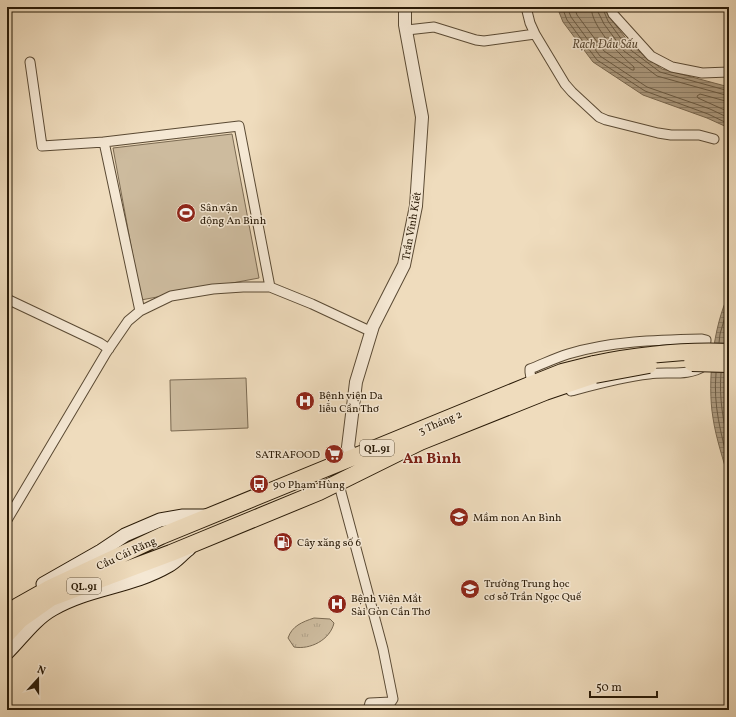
<svg xmlns="http://www.w3.org/2000/svg" width="736" height="717" viewBox="0 0 736 717" font-family="Vollkorn,serif">
  <style>
    .grass { fill: url(#grass-tufts); stroke: #7b6a52 }
    .pitch { fill: #cdbb9e; stroke: #7b6a52 }
    .water { fill: url(#water-rules); stroke: #78674f }
    .lines { fill: none; stroke-linecap: round; stroke-linejoin: round }
    .shore { stroke: #6a5a43; stroke-width: 1 }
    .minor-casing { stroke: #5a4a34; stroke-width: 11 }
    .tertiary-casing { stroke: #5a4a34; stroke-width: 14 }
    .secondary-casing { stroke: #291a07; stroke-width: 15 }
    .trunk-casing { stroke: #291a07; stroke-width: 18 }
    .minor { stroke: #f5e8d4; stroke-width: 9 }
    .tertiary { stroke: #f5e8d4; stroke-width: 12 }
    .secondary { stroke: #f5e8d4; stroke-width: 13 }
    .trunk { stroke: #efdcbd; stroke-width: 16 }
    .trunk-bridge-casing { stroke: #291a07; stroke-width: 18; stroke-linecap: butt }
    .trunk-bridge { stroke: #efdcbd; stroke-width: 16 }
    .labels { text-anchor: middle; stroke-width: 3; stroke-linejoin: round; paint-order: stroke }
    .shield { fill: #f5e8d4; stroke: #665844; stroke-width: 1 }
    .shield-label { font-size: 10px; font-weight: bold; fill: #291a07 }
    .poi-label { font-size: 11px; fill: #291a07; stroke: #f5e8d4; text-anchor: start }
    .street-label { font-size: 11px; fill: #291a07; stroke: #f5e8d4 }
    .water-label { font-size: 12px; font-style: italic; fill: #5d4d37; stroke: #f5e8d4 }
    .district-label { font-size: 15px; font-weight: bold; fill: #7a1f14; stroke: #f5e8d4 }
  </style>
  <defs>
    <pattern id="grass-tufts" width="24" height="20" patternUnits="userSpaceOnUse"><rect width="24" height="20" fill="#cdbb9e"/><path d="M3 7l-1-3M5 7V3M7 7l1-3M15 17l-1-3M17 17v-4M19 17l1-3" fill="none" stroke="#b0a087"/></pattern>
    <pattern id="water-rules" width="6" height="5" patternUnits="userSpaceOnUse"><rect width="6" height="5" fill="#ac9a7f"/><path d="M0 2.5h6" fill="none" stroke="#8c7d66"/></pattern>
  </defs>
  <rect width="100%" height="100%" fill="#efdcbd"/>
  <filter id="stains"><feTurbulence type="fractalNoise" baseFrequency=".005" numOctaves="4"/><feColorMatrix values="0 0 0 0 .2 0 0 0 0 .09 0 0 0 0 .02 0 0 0 .5 -.17"/></filter>
  <radialGradient id="worn" r=".72"><stop offset=".6" stop-color="#630" stop-opacity="0"/><stop offset="1" stop-color="#630" stop-opacity=".3"/></radialGradient>
  <path class="grass" d="M314 618 330 619 334 623C330 640 310 650 294 647L288 638C292 626 302 622 314 618Z"/>
  <path class="pitch" d="M232 134 259 278 141 300 113 148Z
    M246 378 248 428 171 431 170 380Z"/>
  <path class="water" d="M557 7H605L611 19 631 45 662 69 729 87V128L707 118 643 95 593 62 563 22Z
    M729 294V481C724 461 716 439 713 418 707 383 713 326 729 294Z"/>
  <g class="lines">
    <path class="shore" d="M562 7 567 20 597 60 645 91 708 114 729 124
      M567 7 571 17 600 56 647 87 710 109 729 118
      M574 7 577 15 604 51 632 70H634V67C619 54 592 28 591 7
      M597 7 598 12 604 24 624 51 657 76 729 96
      M602 7 608 21 628 48 660 72 729 91
      M729 102 700 94 697 96 698 98 729 112
      M719 343 720 334 729 303
      M716 373C713 406 721 433 729 465
      M721 373C719 399 723 420 729 445
      M727 373 726 383 729 421"/>
    <defs>
      <path id="minor" d="M526 7 530 23 535 34 565 84 572 92 599 117 606 120 658 133 671 135H699L714 139
        M610 7 613 14 651 56 672 67 702 73 729 72
        M407 30 434 27 476 40 484 41 535 34
        M30 62 42 146 104 142 239 126 270 287
        M104 142 140 311
        M7 299 100 343 109 349
        M532 384 530 372V369C543 364 555 358 568 354 611 341 657 340 702 339L706 340 704 366C688 377 667 371 649 374 622 377 597 384 571 391
        M338 481 383 649 393 699 391 702 370 703 368 710
        M7 520 106 353 128 321 140 311 171 296 213 289 243 287H270L312 304 372 332"/>
      <path id="tertiary" d="M353 458 348 447 356 382 373 326 404 265 416 206 422 117 405 25V7"/>
      <path id="secondary" d="M43 584 101 551 125 535 160 520 183 516H206
        M7 653C22 638 35 619 53 609 89 588 132 587 168 566 176 562 182 554 189 549"/>
      <path id="trunk" d="M7 616 18 606 50 588 161 536 532 384 562 372 594 364
        M7 634 20 620 51 598 171 553 319 492 420 442 545 392 595 375"/>
    </defs>
    <use href="#minor" class="minor-casing"/>
    <use href="#tertiary" class="tertiary-casing"/>
    <use href="#secondary" class="secondary-casing"/>
    <use href="#trunk" class="trunk-casing"/>
    <use href="#minor" class="minor"/>
    <use href="#tertiary" class="tertiary"/>
    <use href="#secondary" class="secondary"/>
    <use href="#trunk" class="trunk"/>
    <defs>
      <path id="trunk-bridge" d="M692 363 729 364
        M594 364C638 355 684 350 729 352
        M595 375 649 365"/>
    </defs>
    <use href="#trunk-bridge" class="trunk-bridge-casing"/>
    <use href="#trunk-bridge" class="trunk-bridge"/>
  </g>
  <defs>
    <symbol id="stadium-disc" viewBox="-11 -11 22 22"><circle r="9.5" fill="#8f2418" stroke="#f5e8d4"/><path d="M0-5a6.5 5 0 1 0 0 10a6.5 5 0 1 0 0-10ZM-3.5-1.8h7v3.6h-7Z" fill="#fff"/></symbol>
    <symbol id="hospital-disc" viewBox="-11 -11 22 22"><circle r="9.5" fill="#8f2418" stroke="#f5e8d4"/><path d="M-5-5h3v3.5h4V-5h3V5h-3V1.5h-4V5h-3Z" fill="#fff"/></symbol>
    <symbol id="supermarket-disc" viewBox="-11 -11 22 22"><circle r="9.5" fill="#8f2418" stroke="#f5e8d4"/><path d="M-6-5.5h2.5l.6 2H6L4.5 2H-2.5L-4.4-4H-6ZM-1.5 3.2a1.3 1.3 0 1 0 .1 0ZM3 3.2a1.3 1.3 0 1 0 .1 0Z" fill="#fff"/></symbol>
    <symbol id="bus-disc" viewBox="-11 -11 22 22"><circle r="9.5" fill="#8f2418" stroke="#f5e8d4"/><path d="M-5-6H5V4H4V6H2V4H-2V6H-4V4H-5ZM-3.5-4V0h7V-4ZM-3.5 1.2v1.5H-2V1.2ZM2 1.2v1.5H3.5V1.2Z" fill="#fff"/></symbol>
    <symbol id="school-disc" viewBox="-11 -11 22 22"><circle r="9.5" fill="#8f2418" stroke="#f5e8d4"/><path d="M0-5L7-2L0 1L-7-2ZM-4 1L0 2.5L4 1V4Q0 6-4 4Z" fill="#fff"/></symbol>
    <symbol id="fuel-disc" viewBox="-11 -11 22 22"><circle r="9.5" fill="#8f2418" stroke="#f5e8d4"/><path d="M-5.5-6h7V0h2V4h1.3V-2.5L3-4.5l.8-.8L6-3V5H2.5V1h-1V6h-7ZM-4.2-4.7v3.2H.2V-4.7Z" fill="#fff"/></symbol>
  </defs>
  <g fill-rule="evenodd">
    <use href="#stadium-disc" x="175" y="202" width="22" height="22"/>
    <use href="#hospital-disc" x="294" y="390" width="22" height="22"/>
    <use href="#supermarket-disc" x="323" y="443" width="22" height="22"/>
    <use href="#bus-disc" x="248" y="473" width="22" height="22"/>
    <use href="#school-disc" x="448" y="506" width="22" height="22"/>
    <use href="#fuel-disc" x="272" y="531" width="22" height="22"/>
    <use href="#school-disc" x="459" y="578" width="22" height="22"/>
    <use href="#hospital-disc" x="326" y="593" width="22" height="22"/>
  </g>
  <g class="labels">
    <g class="shield">
      <rect x="360" y="440" width="34" height="16" rx="3"/>
      <rect x="67" y="578" width="34" height="16" rx="3"/>
    </g>
    <g class="shield-label">
      <text x="377" y="452">QL.91</text>
      <text x="84" y="590">QL.91</text>
    </g>
    <g class="poi-label">
      <text x="200" y="211">Sân vận<tspan x="200" dy="13">động An Bình</tspan></text>
      <text x="319" y="399">Bệnh viện Da<tspan x="319" dy="13">liễu Cần Thơ</tspan></text>
      <text x="320" y="458" text-anchor="end">SATRAFOOD</text>
      <text x="273" y="488">90 Phạm Hùng</text>
      <text x="473" y="521">Mầm non An Bình</text>
      <text x="297" y="546">Cây xăng số 6</text>
      <text x="484" y="587">Trường Trung học<tspan x="484" dy="13">cơ sở Trần Ngọc Quế</tspan></text>
      <text x="351" y="602">Bệnh Viện Mắt<tspan x="351" dy="13">Sài Gòn Cần Thơ</tspan></text>
    </g>
    <g class="street-label">
      <text transform="translate(411 226) rotate(-80)" y="4">Trần Vĩnh Kiết</text>
      <text transform="translate(440 422) rotate(-23)" y="4">3 Tháng 2</text>
      <text transform="translate(126 553) rotate(-25)" y="4">Cầu Cái Răng</text>
    </g>
    <g class="water-label">
      <text x="605" y="48">Rạch Đầu Sấu</text>
    </g>
    <g class="district-label">
      <text x="432" y="463">An Bình</text>
    </g>
  </g>
  <rect width="736" height="717" fill="none" stroke="#efdcbd" stroke-width="24"/>
  <rect x="8" y="8" width="720" height="701" fill="none" stroke="#291a07" stroke-width="2"/>
  <rect x="12" y="12" width="712" height="693" fill="none" stroke="#291a07"/>
  <g transform="translate(38 679) rotate(21)" stroke="#f5e8d4" stroke-width="3" paint-order="stroke">
  <path d="M0-3L7 15L0 10L-7 15Z" fill="#291a07"/>
  <text y="-6" font-size="11" font-weight="bold" text-anchor="middle" fill="#291a07">N</text>
  </g>
  <path d="M590 691v6h67v-6" fill="none" stroke="#291a07" stroke-width="2"/>
  <text x="596" y="691" font-size="12" fill="#291a07" stroke="#f5e8d4" stroke-width="3" paint-order="stroke">50 m</text>
  <rect width="100%" height="100%" filter="url(#stains)"/>
  <rect width="100%" height="100%" fill="url(#worn)"/>
</svg>
